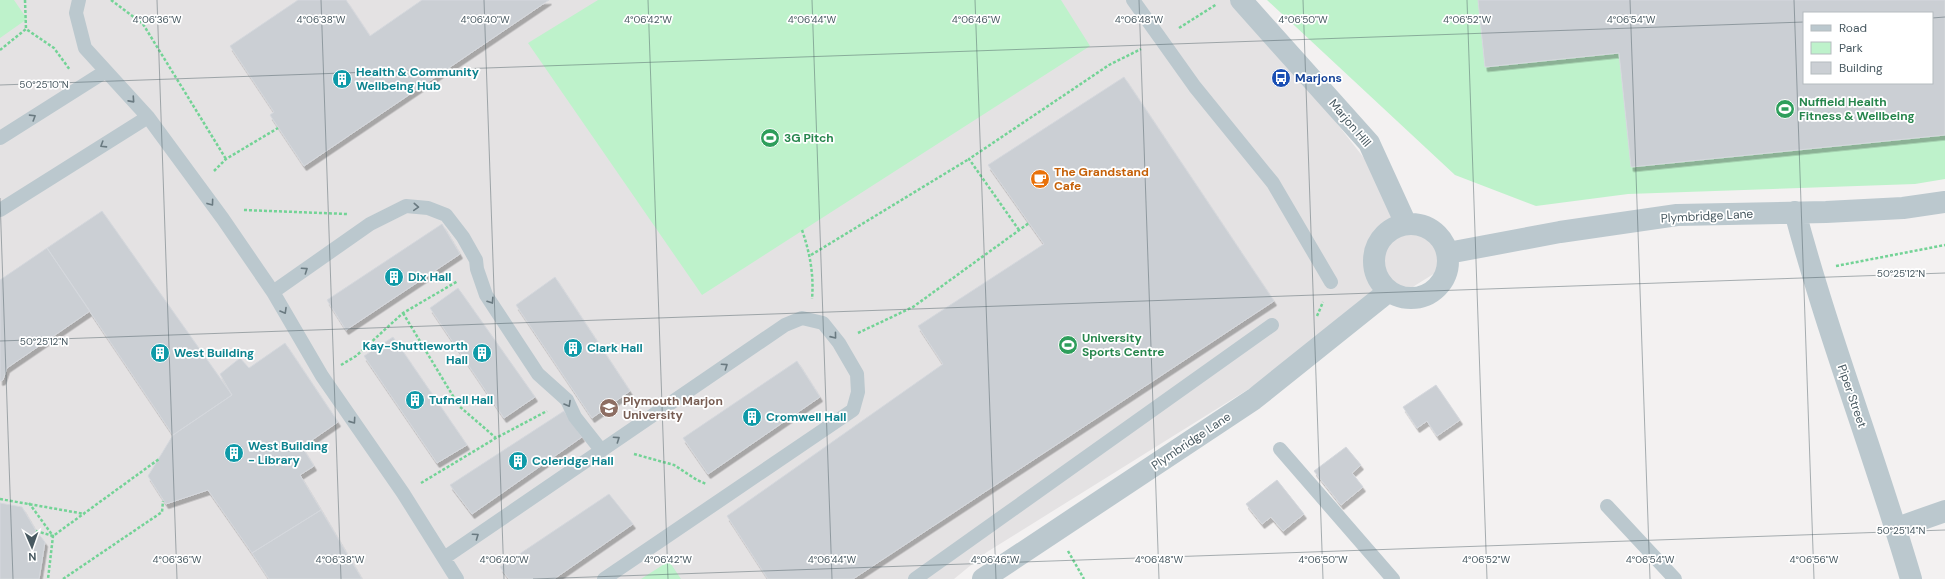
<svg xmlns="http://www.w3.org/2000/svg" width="1945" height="579" viewBox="0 0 1945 579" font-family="'DM Sans',sans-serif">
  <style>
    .education { fill: #e4e2e3 }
    .green { fill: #bef2cb }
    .building { fill: #cbcfd4; stroke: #d5d8dd; fill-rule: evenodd; filter: url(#shadow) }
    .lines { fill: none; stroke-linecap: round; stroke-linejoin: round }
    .path { stroke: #73d396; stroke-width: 2.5; stroke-dasharray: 3 2; stroke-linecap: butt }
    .service { stroke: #bbc8ce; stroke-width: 14 }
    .minor { stroke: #bbc8ce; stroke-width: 22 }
    .oneway { stroke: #6a7a81 }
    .ticks { fill: none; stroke: #475860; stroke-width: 1; stroke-opacity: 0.45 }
    .labels { text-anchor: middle; stroke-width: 3.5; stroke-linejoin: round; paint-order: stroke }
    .culture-label { font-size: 12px; font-weight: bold; fill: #0d838f; stroke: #fff; text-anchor: start }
    .transit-label { font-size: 12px; font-weight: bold; fill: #164399; stroke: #fff; text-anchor: start }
    .leisure-label { font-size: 12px; font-weight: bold; fill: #27864d; stroke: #fff; text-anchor: start }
    .street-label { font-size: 12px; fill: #475860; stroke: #fff }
    .food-label { font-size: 12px; font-weight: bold; fill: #c56008; stroke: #fff; text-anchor: start }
    .education-label { font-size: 12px; font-weight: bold; fill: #785e54; stroke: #fff; text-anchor: start }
    .ticks-label { font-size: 10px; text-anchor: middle; fill: #475860; stroke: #fff; stroke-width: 3.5; stroke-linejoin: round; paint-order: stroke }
  </style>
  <defs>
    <filter id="shadow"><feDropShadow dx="2.5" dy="4.5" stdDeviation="0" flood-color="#0004"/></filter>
  </defs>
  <rect width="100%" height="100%" fill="#f3f1f1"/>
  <path class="education" d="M0 0H1240L1448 265 987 552 954 579H0Z"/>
  <path class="green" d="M0 0H14L27 19 0 38Z
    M598 0H1061L1090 46 702 295 528 43Z
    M1267 0H1478L1485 67 1619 53 1631 167 1945 135V179L1915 184 1628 194 1536 206 1455 175Z
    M669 561 681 579H641Z"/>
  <path class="building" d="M298 0H346L370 36 422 0H549L304 166 270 115 274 112 230 46Z
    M1478 0H1945V135L1631 167 1619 53 1485 67ZM1804 13H1932V83H1804Z
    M1124 77 1274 301 853 579H768L727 516 943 364 918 326 1044 244 988 165Z
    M102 211 232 395 173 435 47 248Z
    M442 224 460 254 346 330 327 300Z
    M47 248 90 311 7 368 3 380 0 381V280Z
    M555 277 630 391 592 418 516 305Z
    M458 288 535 397 504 418 430 308Z
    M393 337 467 445 437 463 364 356Z
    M285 343 338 422 302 447 314 466 300 475 321 510 252 553 208 490 166 504 148 476 173 435 232 395 220 374 240 358 249 368Z
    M797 361 820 397 708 474 683 438Z
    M1436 385 1460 420 1437 436 1427 421 1417 428 1403 407Z
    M564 411 582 437 472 514 450 485Z
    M1346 447 1361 465 1352 473 1363 487 1341 505 1314 471Z
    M1277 480 1304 514 1283 531 1271 517 1262 524 1246 504Z
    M609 494 633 524 554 579H509L500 567Z
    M0 503 22 507 36 531 45 542 39 579H0Z
    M321 510 362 579H269L252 553Z"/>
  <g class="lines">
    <path class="path" d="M25 0 26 29
      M111 0 143 24 226 159
      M1179 28 1217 4
      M0 50 26 29 54 48 70 70
      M214 171 226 159 278 128
      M244 210 347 214
      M802 230C810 253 814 275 812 299
      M1019 230 969 159 1109 65 1141 49
      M811 255 969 159
      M1836 266 1945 245
      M403 313 459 406 496 438
      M1317 316 1323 302
      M858 333 913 307 1029 223
      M341 365 356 356 403 313 458 281
      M634 454 674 465 697 480 706 484
      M421 483 496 438 547 411
      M0 499 85 514
      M29 503 53 536 48 579
      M36 531 53 536 159 459
      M1068 551 1084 579
      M63 579 162 512 163 501"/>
    <path class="service" d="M79 0 76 13 85 48 148 117 223 219 273 292 322 376 403 493 457 579
      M1133 0 1195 87 1273 183 1331 282
      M0 138 106 71
      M0 210 148 117
      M273 292 370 224 406 206 428 208 446 215 463 237 476 260 477 269 486 295 538 374 567 400 575 417 601 450
      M1280 449 1393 579
      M1607 506 1675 579
      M444 558 785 325 802 318 823 323 839 343 857 374 858 392 853 410 604 579
      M915 579 1272 325"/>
    <path class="minor" d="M1241 0 1369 143 1406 224
      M1795 212C1828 336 1875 456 1911 579
      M1374 261a37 37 0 1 1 74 0a37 37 0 1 1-74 0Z
      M1448 253 1560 232 1677 215 1826 212 1903 208 1945 202
      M1897 528 1945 511
      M983 579 1254 399 1389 291"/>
  </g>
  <defs><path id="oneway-chevron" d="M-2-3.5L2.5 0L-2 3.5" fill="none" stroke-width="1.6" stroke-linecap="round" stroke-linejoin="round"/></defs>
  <g class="oneway">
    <use href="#oneway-chevron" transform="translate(132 100) rotate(48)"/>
    <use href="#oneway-chevron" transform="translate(33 117) rotate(-32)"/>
    <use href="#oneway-chevron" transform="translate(103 145) rotate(148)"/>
    <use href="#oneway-chevron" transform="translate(211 203) rotate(54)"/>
    <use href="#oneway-chevron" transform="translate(416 207) rotate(4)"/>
    <use href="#oneway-chevron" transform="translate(305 270) rotate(-34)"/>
    <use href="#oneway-chevron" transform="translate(491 301) rotate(57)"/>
    <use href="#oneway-chevron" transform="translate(284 311) rotate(60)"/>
    <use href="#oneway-chevron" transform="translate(834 336) rotate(51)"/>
    <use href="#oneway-chevron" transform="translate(725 366) rotate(-34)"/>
    <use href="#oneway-chevron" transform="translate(568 404) rotate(60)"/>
    <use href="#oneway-chevron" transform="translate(353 421) rotate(55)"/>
    <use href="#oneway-chevron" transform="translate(617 439) rotate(-34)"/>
    <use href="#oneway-chevron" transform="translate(476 536) rotate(-35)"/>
  </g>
  <path class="ticks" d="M157 0 177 579M321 0 341 579M484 0 504 579M648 0 668 579M812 0 832 579M975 0 996 579M1139 0 1159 579M1303 0 1323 579M1467 0 1487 579M1630 0 1650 579M1794 0 1814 579M1932 18 1945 17M0 85 1804 22M0 198 13 579M0 341 1945 273M533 579 1945 530"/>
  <defs>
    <symbol id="bus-disc" viewBox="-11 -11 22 22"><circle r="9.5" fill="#1a4fb4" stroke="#fff"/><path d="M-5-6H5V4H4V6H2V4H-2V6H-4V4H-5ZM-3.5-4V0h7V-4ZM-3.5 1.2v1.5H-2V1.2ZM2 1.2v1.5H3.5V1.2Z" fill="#fff"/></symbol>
    <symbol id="building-disc" viewBox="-11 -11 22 22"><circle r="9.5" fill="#0f9aa8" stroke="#fff"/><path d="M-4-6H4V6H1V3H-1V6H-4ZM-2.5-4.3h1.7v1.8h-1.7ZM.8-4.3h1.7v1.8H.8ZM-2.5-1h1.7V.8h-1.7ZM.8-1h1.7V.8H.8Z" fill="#fff"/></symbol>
    <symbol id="stadium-disc" viewBox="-11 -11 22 22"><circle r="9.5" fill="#2e9e5b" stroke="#fff"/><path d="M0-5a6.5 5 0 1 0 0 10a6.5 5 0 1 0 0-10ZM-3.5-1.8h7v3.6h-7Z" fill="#fff"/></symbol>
    <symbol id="cafe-disc" viewBox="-11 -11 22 22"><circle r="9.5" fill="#e8710a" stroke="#fff"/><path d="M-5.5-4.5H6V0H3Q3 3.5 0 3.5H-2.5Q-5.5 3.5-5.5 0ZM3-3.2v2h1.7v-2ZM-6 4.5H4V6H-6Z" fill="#fff"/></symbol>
    <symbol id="university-disc" viewBox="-11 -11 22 22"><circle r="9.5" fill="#8d6e63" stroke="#fff"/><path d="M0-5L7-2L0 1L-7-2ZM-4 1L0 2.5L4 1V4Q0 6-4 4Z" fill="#fff"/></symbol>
  </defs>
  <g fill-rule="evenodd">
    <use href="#bus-disc" x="1270" y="67" width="22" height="22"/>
    <use href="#building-disc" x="331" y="68" width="22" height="22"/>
    <use href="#stadium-disc" x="1774" y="98" width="22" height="22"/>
    <use href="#stadium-disc" x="759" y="127" width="22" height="22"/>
    <use href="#cafe-disc" x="1029" y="168" width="22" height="22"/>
    <use href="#building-disc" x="383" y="266" width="22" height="22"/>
    <use href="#stadium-disc" x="1057" y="334" width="22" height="22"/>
    <use href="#building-disc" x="562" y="337" width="22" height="22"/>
    <use href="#building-disc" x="149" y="342" width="22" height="22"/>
    <use href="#building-disc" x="471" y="342" width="22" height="22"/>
    <use href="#building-disc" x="404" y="389" width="22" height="22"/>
    <use href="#university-disc" x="598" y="397" width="22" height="22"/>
    <use href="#building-disc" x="741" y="406" width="22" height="22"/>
    <use href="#building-disc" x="223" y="442" width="22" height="22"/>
    <use href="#building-disc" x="507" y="450" width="22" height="22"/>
  </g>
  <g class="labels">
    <g class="culture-label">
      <text x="356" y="76">Health &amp; Community<tspan x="356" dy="14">Wellbeing Hub</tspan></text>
      <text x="408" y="281">Dix Hall</text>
      <text x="468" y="350" text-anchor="end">Kay-Shuttleworth<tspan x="468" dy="14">Hall</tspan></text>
      <text x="587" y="352">Clark Hall</text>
      <text x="174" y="357">West Building</text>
      <text x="429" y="404">Tufnell Hall</text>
      <text x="766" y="421">Cromwell Hall</text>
      <text x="248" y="450">West Building<tspan x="248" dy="14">- Library</tspan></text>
      <text x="532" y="465">Coleridge Hall</text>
    </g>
    <g class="transit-label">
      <text x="1295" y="82">Marjons</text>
    </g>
    <g class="leisure-label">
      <text x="1799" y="106">Nuffield Health<tspan x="1799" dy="14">Fitness &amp; Wellbeing</tspan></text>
      <text x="784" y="142">3G Pitch</text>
      <text x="1082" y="342">University<tspan x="1082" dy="14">Sports Centre</tspan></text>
    </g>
    <g class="street-label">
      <text transform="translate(1350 123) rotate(50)" y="4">Marjon Hill</text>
      <text transform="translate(1707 216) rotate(-3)" y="4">Plymbridge Lane</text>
      <text transform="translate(1852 396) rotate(71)" y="4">Piper Street</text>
      <text transform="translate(1191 441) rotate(-34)" y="4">Plymbridge Lane</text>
    </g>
    <g class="food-label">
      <text x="1054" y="176">The Grandstand<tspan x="1054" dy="14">Cafe</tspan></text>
    </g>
    <g class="education-label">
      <text x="623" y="405">Plymouth Marjon<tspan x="623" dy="14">University</tspan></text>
    </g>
  </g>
  <g class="ticks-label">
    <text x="157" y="23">4°06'36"W</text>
    <text x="321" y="23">4°06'38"W</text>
    <text x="485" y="23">4°06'40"W</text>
    <text x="648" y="23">4°06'42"W</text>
    <text x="812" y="23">4°06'44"W</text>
    <text x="976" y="23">4°06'46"W</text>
    <text x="1139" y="23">4°06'48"W</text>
    <text x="1303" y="23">4°06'50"W</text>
    <text x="1467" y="23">4°06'52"W</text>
    <text x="1631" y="23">4°06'54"W</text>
    <text x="44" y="88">50°25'10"N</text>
    <text x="1901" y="277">50°25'12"N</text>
    <text x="44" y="345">50°25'12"N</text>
    <text x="1901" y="534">50°25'14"N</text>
    <text x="177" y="563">4°06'36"W</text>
    <text x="340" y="563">4°06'38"W</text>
    <text x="504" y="563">4°06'40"W</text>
    <text x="668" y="563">4°06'42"W</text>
    <text x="832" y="563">4°06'44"W</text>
    <text x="995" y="563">4°06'46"W</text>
    <text x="1159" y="563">4°06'48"W</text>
    <text x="1323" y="563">4°06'50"W</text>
    <text x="1486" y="563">4°06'52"W</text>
    <text x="1650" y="563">4°06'54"W</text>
    <text x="1814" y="563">4°06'56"W</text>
  </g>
  <rect x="1803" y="12" width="130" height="72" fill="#ffffff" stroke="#b5bcbf"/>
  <rect x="1811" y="25" width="20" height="6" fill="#bbc8ce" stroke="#b5bcbf"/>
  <text x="1839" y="32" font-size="12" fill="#475860">Road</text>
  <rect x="1811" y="42" width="20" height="12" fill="#bef2cb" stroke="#b5bcbf"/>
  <text x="1839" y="52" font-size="12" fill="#475860">Park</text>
  <rect x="1811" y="62" width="20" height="12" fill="#cbcfd4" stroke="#b5bcbf"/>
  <text x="1839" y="72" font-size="12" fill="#475860">Building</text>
  <g transform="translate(32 547) rotate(178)" stroke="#ffffff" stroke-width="3" paint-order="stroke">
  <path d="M0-3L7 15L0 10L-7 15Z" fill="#475860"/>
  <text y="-6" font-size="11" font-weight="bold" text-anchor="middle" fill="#475860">N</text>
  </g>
</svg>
